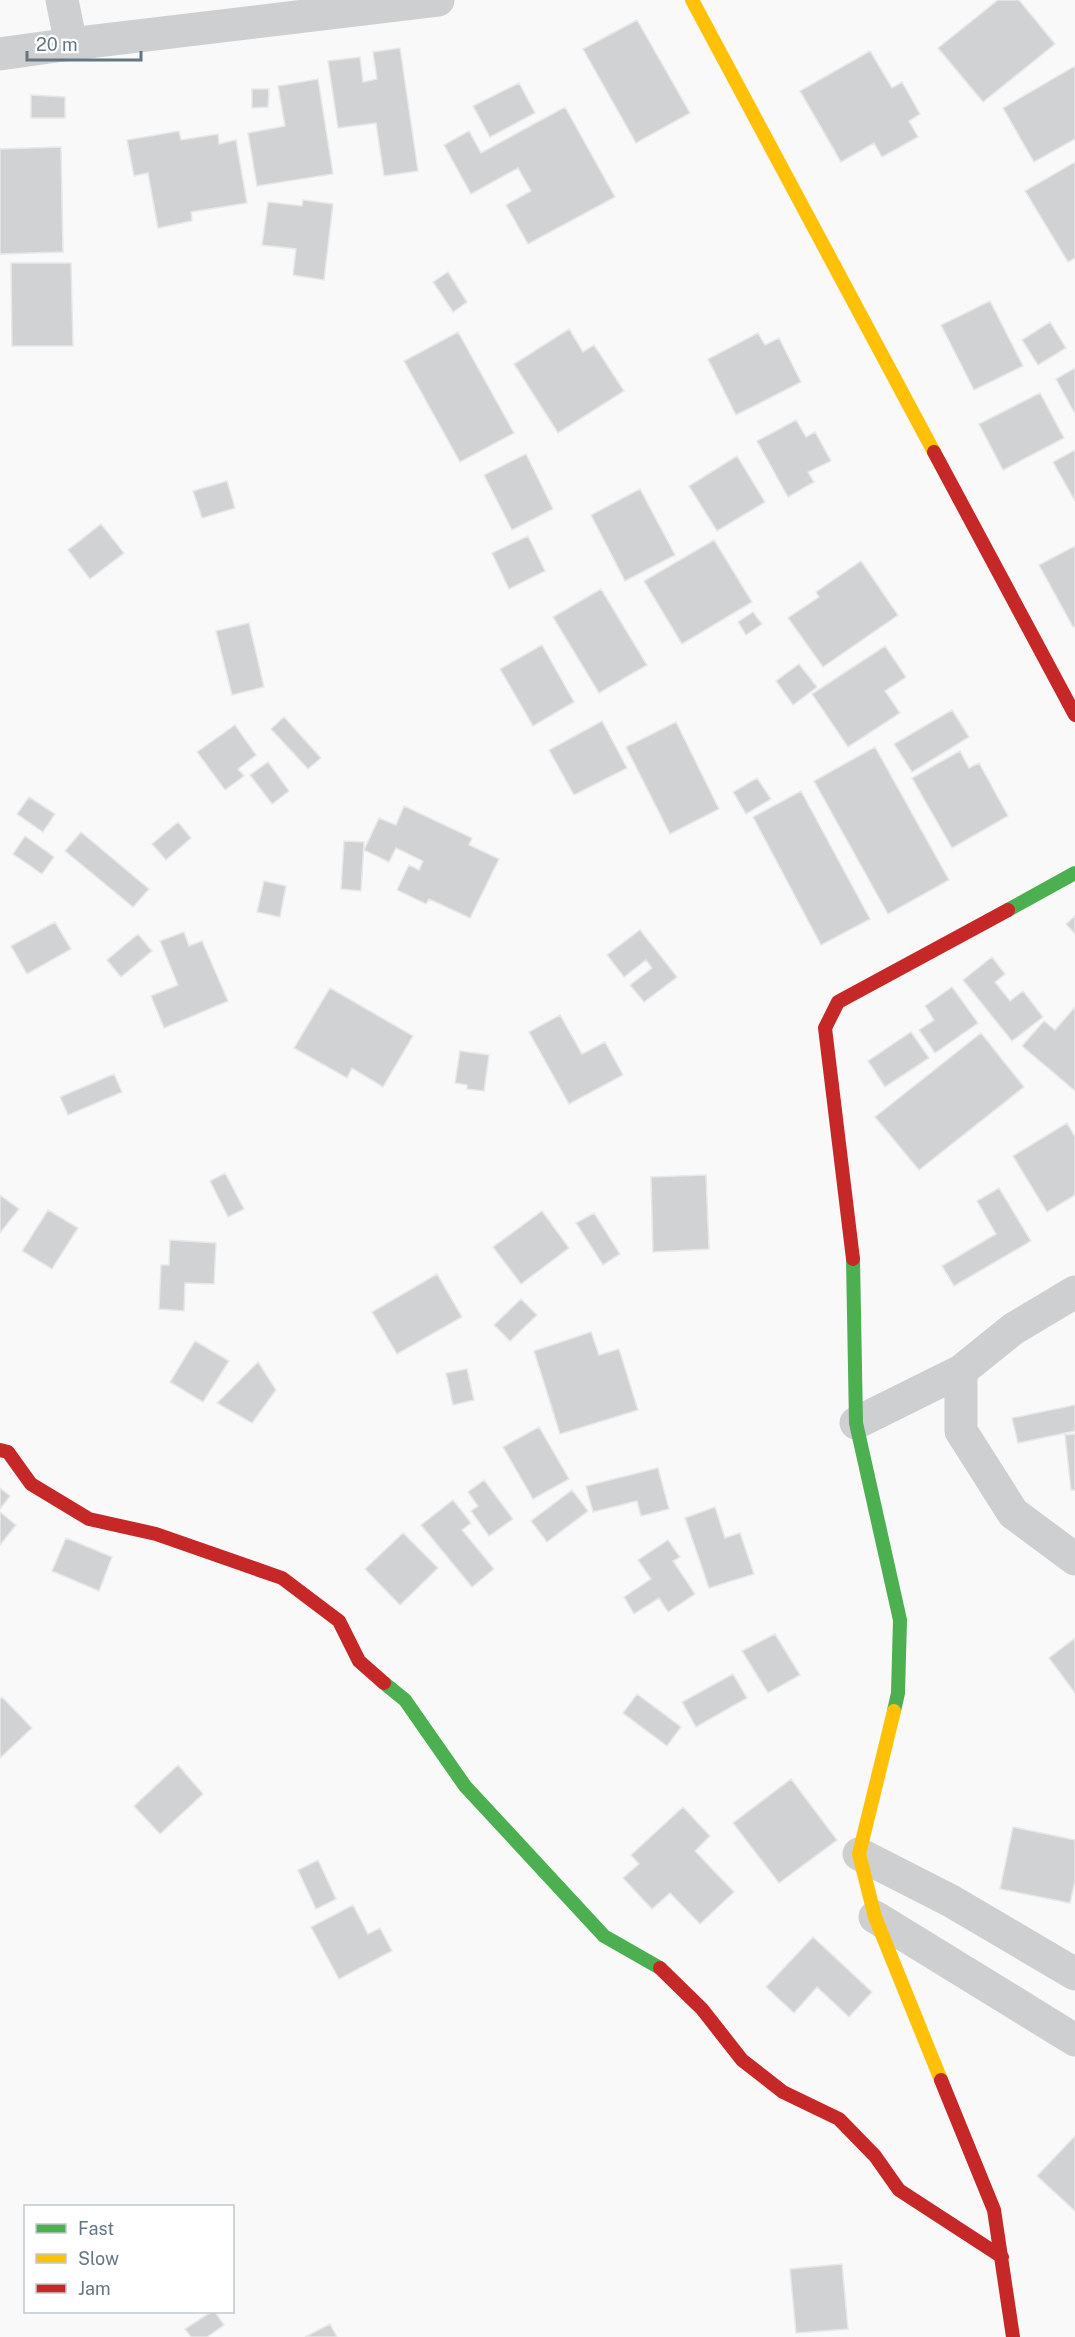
<svg xmlns="http://www.w3.org/2000/svg" width="1075" height="2337" viewBox="0 0 1075 2337" font-family="'Public Sans',sans-serif">
  <style>
    .building { fill: #d0d2d3; stroke: #e8e8e8; stroke-width: 1.5 }
    .lines { fill: none; stroke-linecap: round; stroke-linejoin: round }
    .street { stroke: #cecfd0; stroke-width: 33 }
    .fast { stroke: #4caf50; stroke-width: 14 }
    .slow { stroke: #ffc107; stroke-width: 14 }
    .jam { stroke: #c62828; stroke-width: 14 }
  </style>
  <rect width="100%" height="100%" fill="#f9f9f9"/>
  <path class="building" d="M998 0H1019L1055 44 983 102 938 48Z
    M637 20 690 113 636 143 583 49Z
    M400 48 418 171 384 176 376 123 338 128 328 61 360 57 363 82 377 79 373 52Z
    M870 51 892 88 902 82 920 114 909 121 918 137 882 157 874 143 841 162 800 91Z
    M1075 66V139L1034 162 1003 108Z
    M318 79 333 174 257 186 248 133 285 126 278 86Z
    M519 83 535 113 490 137 473 106Z
    M252 89H269L268 107 252 108Z
    M31 95 65 97V118H31Z
    M565 107 615 197 528 244 506 205 531 191 518 168 471 194 444 145 469 131 481 153Z
    M179 131 181 140 218 134 219 144 236 140 247 203 191 212 192 221 158 228 148 173 134 176 127 140Z
    M61 147 63 252 0 254V149Z
    M1075 162V258L1068 262 1025 191Z
    M303 200 333 204 324 280 293 275 296 249 262 245 268 202 302 206Z
    M11 263H71L73 346H12Z
    M448 272 467 302 453 312 433 282Z
    M990 301 1023 366 974 390 941 325Z
    M1050 322 1066 348 1038 365 1022 340Z
    M569 329 583 352 594 345 624 391 558 433 514 364Z
    M458 332 514 433 460 462 404 361Z
    M758 333 765 345 779 338 801 382 736 415 708 359Z
    M1075 368V411L1074 412 1056 379Z
    M1040 393 1064 438 1003 470 979 424Z
    M796 420 806 437 815 432 831 461 808 472 814 482 788 497 757 441Z
    M1075 450V501L1053 462Z
    M526 454 553 509 512 530 484 475Z
    M737 456 765 502 717 531 689 486Z
    M227 481 235 508 202 518 193 491Z
    M640 489 675 555 625 581 591 515Z
    M101 524 124 553 90 579 68 550Z
    M528 536 545 571 509 589 492 553Z
    M714 540 752 602 682 644 644 581Z
    M1075 546V626L1073 627 1039 565Z
    M861 561 898 615 823 667 788 618 819 597 816 592Z
    M601 589 647 665 599 693 553 617Z
    M753 612 762 624 746 635 738 622Z
    M249 623 264 687 232 695 216 631Z
    M542 645 574 702 533 726 500 669Z
    M885 646 906 677 885 691 900 713 848 747 812 694Z
    M799 664 817 687 793 705 776 681Z
    M952 710 969 737 912 772 894 744Z
    M284 717 321 758 308 769 271 729Z
    M602 721 627 768 574 795 549 750Z
    M676 722 719 809 670 834 626 747Z
    M235 725 256 755 238 769 244 776 225 790 197 752Z
    M875 747 949 880 888 914 814 781Z
    M960 751 969 768 979 763 1008 816 952 848 912 778Z
    M268 762 289 791 272 804 250 775Z
    M757 778 771 799 746 814 733 792Z
    M801 791 870 919 821 945 753 817Z
    M29 797 55 814 43 832 17 814Z
    M404 806 472 838 469 845 499 859 470 918 429 899 426 904 397 890 409 865 419 870 423 861 396 848 389 862 364 850 379 818 396 825Z
    M178 822 191 838 166 860 152 844Z
    M81 832 149 889 133 907 65 851Z
    M25 836 54 857 42 874 13 854Z
    M344 841 364 842 361 891 341 889Z
    M264 881 286 886 280 917 257 912Z
    M1075 916V934L1066 924Z
    M55 922 71 949 27 974 11 946Z
    M640 930 677 977 644 1002 630 985 652 968 646 960 624 977 607 955Z
    M184 932 189 946 202 941 228 1001 164 1028 151 996 178 985 160 941Z
    M138 934 152 951 121 977 107 960Z
    M992 957 1005 974 995 982 1010 1001 1023 991 1043 1017 1012 1041 963 980Z
    M952 987 978 1023 935 1053 919 1030 934 1020 925 1006Z
    M330 988 413 1036 383 1087 352 1068 347 1078 294 1048Z
    M1075 1007V1089L1074 1090 1022 1046 1044 1021 1055 1030Z
    M560 1015 582 1054 605 1042 623 1075 569 1104 529 1032Z
    M911 1032 929 1058 885 1087 868 1061Z
    M981 1033 1024 1087 919 1170 875 1117Z
    M460 1051 489 1055 484 1091 467 1089V1085L455 1083Z
    M114 1074 122 1092 68 1115 60 1097Z
    M1067 1123 1075 1137V1195L1047 1212 1013 1156Z
    M225 1173 244 1209 228 1217 210 1181Z
    M706 1175 709 1249 653 1252 651 1177Z
    M999 1188 1031 1241 954 1286 942 1266 996 1234 977 1201Z
    M0 1195 19 1209 0 1233Z
    M48 1210 78 1228 52 1269 22 1251Z
    M542 1211 569 1248 521 1284 493 1247Z
    M594 1213 620 1254 603 1265 576 1223Z
    M170 1240 216 1243 214 1284 185 1283 184 1311 159 1309 161 1265H169Z
    M437 1274 462 1317 397 1354 372 1312Z
    M521 1299 537 1315 510 1341 494 1325Z
    M591 1332 599 1355 619 1349 638 1410 560 1434 534 1351Z
    M195 1341 229 1361 203 1402 170 1382Z
    M258 1362 276 1390 252 1423 217 1403Z
    M467 1369 474 1400 453 1405 446 1373Z
    M1075 1405V1431L1018 1443 1012 1418Z
    M539 1427 569 1479 533 1499 503 1447Z
    M1075 1434V1490H1071L1065 1435Z
    M658 1468 669 1509 641 1516 637 1501 593 1512 586 1486Z
    M484 1480 513 1519 489 1536 471 1511 478 1506 468 1492Z
    M0 1488 10 1496 0 1509Z
    M572 1490 588 1511 547 1542 531 1521Z
    M453 1500 471 1523 462 1530 494 1569 472 1587 421 1525Z
    M715 1507 725 1538 740 1533 754 1574 709 1588 685 1518Z
    M0 1512 16 1525 0 1545Z
    M403 1533 438 1568 400 1605 365 1569Z
    M66 1538 112 1557 99 1591 52 1571Z
    M668 1540 680 1557 673 1561 695 1594 668 1612 659 1598 634 1614 624 1597 651 1579 638 1560Z
    M775 1634 800 1675 768 1693 742 1651Z
    M1075 1638V1693L1049 1658Z
    M733 1674 747 1698 696 1727 682 1702Z
    M637 1694 681 1727 667 1746 623 1713Z
    M2 1697 32 1728 0 1758V1699Z
    M178 1765 203 1794 160 1834 134 1806Z
    M791 1779 837 1840 779 1883 733 1823Z
    M683 1807 710 1836 695 1851 734 1892 700 1924 670 1893 652 1909 623 1878 639 1864 631 1855Z
    M1013 1827 1075 1840V1881L1070 1903 1000 1889Z
    M318 1860 336 1899 316 1909 298 1870Z
    M353 1905 368 1934 380 1928 392 1951 339 1979 311 1927Z
    M813 1937 872 1992 849 2017 817 1987 794 2013 766 1987Z
    M1075 2136V2211L1037 2176Z
    M842 2264 848 2329 796 2333 790 2269Z
    M211 2312H215L224 2325 207 2337H191L185 2329Z
    M330 2324 337 2337H305Z"/>
  <g class="lines">
    <path class="street" d="M62 0 71 44 438 0
      M0 54 71 44
      M961 1371V1431L1013 1513 1075 1559
      M856 1423 961 1371 1013 1329 1075 1292
      M859 1854 951 1901 1075 1974
      M875 1917 1075 2040"/>
    <path class="fast" d="M1008 910 1075 873
      M853 1259 856 1423 900 1620 898 1693 894 1711
      M384 1683 405 1700 465 1786 604 1936 660 1968"/>
    <path class="slow" d="M692 0 934 452
      M894 1711 859 1854 875 1917 941 2080"/>
    <path class="jam" d="M934 452 1075 715
      M853 1259 825 1028 838 1002 1008 910
      M0 1450 8 1452 31 1484 89 1519 156 1534 282 1578 339 1621 359 1661 384 1683
      M660 1968 702 2009 742 2060 783 2092 839 2119 875 2156 899 2190 1002 2257
      M941 2080 994 2210 1013 2337"/>
  </g>
  <rect x="24" y="2205" width="210" height="108" fill="#ffffff" stroke="#c1c8cd" stroke-width="1.5"/>
  <rect x="36" y="2224" width="30" height="9" fill="#4caf50" stroke="#c1c8cd" stroke-width="1.5"/>
  <text x="78" y="2235" font-size="18" fill="#657683">Fast</text>
  <rect x="36" y="2254" width="30" height="9" fill="#ffc107" stroke="#c1c8cd" stroke-width="1.5"/>
  <text x="78" y="2265" font-size="18" fill="#657683">Slow</text>
  <rect x="36" y="2284" width="30" height="9" fill="#c62828" stroke="#c1c8cd" stroke-width="1.5"/>
  <text x="78" y="2295" font-size="18" fill="#657683">Jam</text>
  <path d="M27 51v9h114v-9" fill="none" stroke="#657683" stroke-width="3"/>
  <text x="36" y="51" font-size="18" fill="#657683" stroke="#ffffff" stroke-width="4.5" paint-order="stroke">20 m</text>
</svg>
